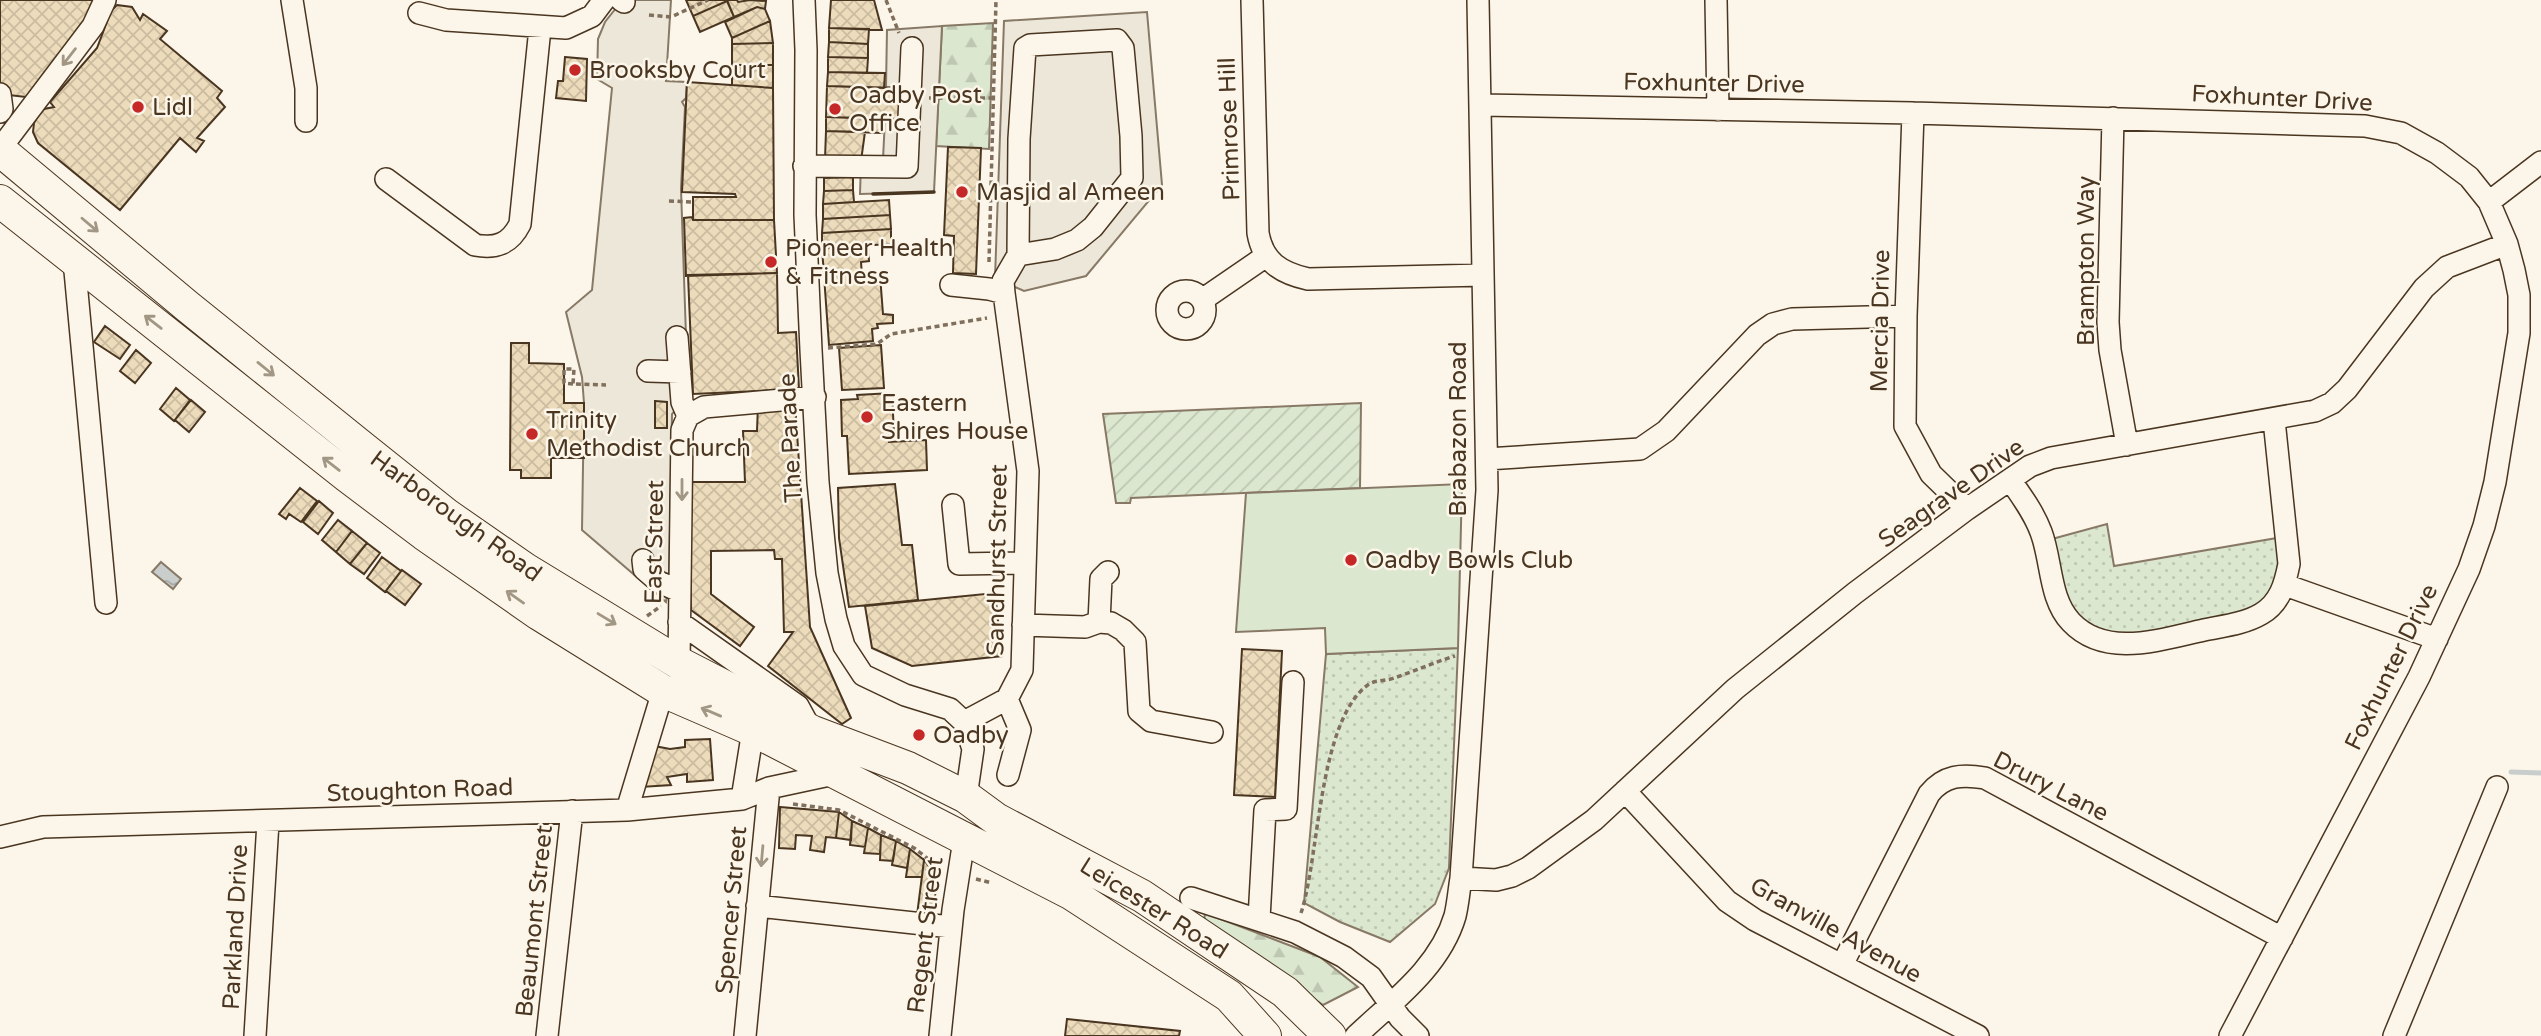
<svg xmlns="http://www.w3.org/2000/svg" width="2541" height="1036" viewBox="0 0 2541 1036" font-family="'Varela Round',sans-serif">
  <style>
    .grass { fill: url(#grass-dots); stroke: #887966; stroke-width: 2 }
    .forest { fill: url(#forest-firs); stroke: #887966; stroke-width: 2 }
    .garden { fill: url(#garden-furrows); stroke: #887966; stroke-width: 2 }
    .pitch { fill: #dce7d0; stroke: #887966; stroke-width: 2 }
    .parking { fill: #ede7d9; stroke: #887966; stroke-width: 2 }
    .water { fill: url(#water-ripples); stroke: #887966; stroke-width: 2 }
    .lines { fill: none; stroke-linecap: round; stroke-linejoin: round }
    .stream { stroke: #c9cecd; stroke-width: 5 }
    .building { fill: url(#building-cross-hatch); stroke: #4a3520; stroke-width: 2 }
    .minor-casing { stroke: #4a3520; stroke-width: 24 }
    .highway-casing { stroke: #4a3520; stroke-width: 34 }
    .path { stroke: #7f6f5c; stroke-width: 3.5; stroke-dasharray: 5 3.5; stroke-linecap: butt }
    .minor { stroke: #fbf6e9; stroke-width: 21 }
    .highway { stroke: #fbf6e9; stroke-width: 32 }
    .wall { stroke: #4a3520; stroke-width: 3.5 }
    .oneway { stroke: #a29684 }
    .poi-dot { fill: #c62828; stroke: #fbf6e9; stroke-width: 2.5 }
    .labels { text-anchor: middle; stroke-width: 5; stroke-linejoin: round; paint-order: stroke }
    .poi-label { font-size: 24px; fill: #4a3520; stroke: #fbf6e9; text-anchor: start }
    .street-label { font-size: 24px; fill: #4a3520; stroke: #fbf6e9 }
  </style>
  <defs>
    <pattern id="grass-dots" width="8" height="8" patternUnits="userSpaceOnUse" patternTransform="scale(1.75)"><rect width="8" height="8" fill="#dce7d0"/><path d="M2 2h.1M6 6h.1" fill="none" stroke="#bec7b2" stroke-width="1.8" stroke-linecap="round"/></pattern>
    <pattern id="forest-firs" width="22" height="20" patternUnits="userSpaceOnUse" patternTransform="scale(1.75)"><rect width="22" height="20" fill="#dce7d0"/><path d="M5 1l3.5 6h-7zM16 11l3.5 6h-7z" fill="#bec7b2"/></pattern>
    <pattern id="garden-furrows" width="10" height="10" patternUnits="userSpaceOnUse" patternTransform="scale(1.75)"><rect width="10" height="10" fill="#dce7d0"/><path d="M-1 1l2-2M0 10L10 0M9 11l2-2" fill="none" stroke="#bec7b2"/></pattern>
    <pattern id="water-ripples" width="26" height="14" patternUnits="userSpaceOnUse" patternTransform="scale(1.75)"><rect width="26" height="14" fill="#c9cecd"/><path d="M2 4q2-2 4 0t4 0M15 11q2-2 4 0t4 0" fill="none" stroke="#a5a8a6"/></pattern>
    <pattern id="building-cross-hatch" width="8" height="8" patternUnits="userSpaceOnUse" patternTransform="scale(1.75)"><rect width="8" height="8" fill="#ecdcbc"/><path d="M0 0l8 8M0 8l8-8" fill="none" stroke="#ccbda1"/></pattern>
  </defs>
  <rect width="100%" height="100%" fill="#fbf6e9"/>
  <path class="grass" d="M2107 524 2114 566 2277 538C2281 573 2277 598 2242 614L2140 636 2113 635 2086 624 2067 604 2052 539Z
    M1458 648 1449 868 1435 904 1390 942 1340 922 1304 903 1326 654Z"/>
  <path class="forest" d="M993 23 989 149 936 146 942 26Z
    M1205 913 1320 957 1358 987 1323 1005 1204 921Z"/>
  <path class="garden" d="M1361 403 1360 488 1131 498 1130 503H1116L1103 414Z"/>
  <path class="pitch" d="M1462 484 1458 648 1326 654 1325 628 1236 632 1246 493Z"/>
  <path class="parking" d="M618 0H671L666 81 687 82 686 98 682 102 685 107 681 189 688 395 672 414 669 581 666 602 582 530 584 403 582 377 566 312 592 290 612 88 597 79 598 39 605 22 616 8Z
    M1147 12 1162 185 1086 276 1024 291 995 278 1004 21Z
    M942 26 934 192 860 194 861 162 883 159 885 119 900 120 902 88 886 87 887 30Z"/>
  <path class="water" d="M161 562 181 579 173 589 152 572Z"/>
  <g class="lines">
    <path class="stream" d="M2511 772 2541 773"/>
  </g>
  <path class="building" d="M0 0H111L43 99 0 94Z
    M686 0H727L734 17 700 32Z
    M727 0H737L738 2 750 0 766 1 765 9 757 7 734 17Z
    M831 0H874L882 30 829 28Z
    M727 1 734 17 700 32 693 16Z
    M117 5 132 7 140 20 143 14 167 31 160 39 222 91 217 98 225 107 197 138 204 141 196 152 180 138 120 210 38 143 33 132 34 123 38 115 44 109 54 107 50 102 97 48 111 11Z
    M757 7 765 9 770 21 732 38 725 22Z
    M770 21 773 43 732 44V38Z
    M829 28 869 29 868 44 829 42Z
    M829 42 868 44V58L828 57Z
    M773 43V65H732V44Z
    M565 57 587 59 586 101 556 98 558 81H563Z
    M828 57 868 58 867 73 828 72Z
    M732 65H773V88L732 85Z
    M828 72 885 73 884 88 827 86Z
    M687 82 773 88 774 220H693V197H736L735 194 682 192Z
    M827 86 900 88 899 119 826 117Z
    M826 117 883 119 882 133 826 131Z
    M826 131 865 132 861 161 825 159Z
    M948 147 981 148 976 274 953 273 954 236 944 235Z
    M853 177V190L824 191V178Z
    M853 190 854 202 823 204 824 191Z
    M889 200 890 215 823 219V204Z
    M890 215 891 229 822 233 823 219Z
    M692 217 693 220H774L777 273 686 276 684 218Z
    M891 229V244L822 248V233Z
    M868 245 869 261 861 262 862 276 880 275 883 314 893 315V323L877 324 878 328 872 329 873 341 829 345 822 248Z
    M777 273 778 333 796 332 799 389 693 394 688 275Z
    M105 326 130 345 120 359 94 342Z
    M511 343H529V363L564 364V403H584V458H551V478H521V470H510Z
    M881 345 884 388 842 390 839 348Z
    M136 350 151 363 135 383 120 371Z
    M176 388 190 400 174 421 160 409Z
    M892 393 894 434 889 435V442L926 440 927 470 849 474 847 436H842L841 400 858 399 857 395Z
    M191 400 205 412 189 432 175 420Z
    M655 401 667 402V428H655Z
    M795 403 810 627 851 718 842 724 768 666 793 632H784L782 559H775L774 550 711 551V594L754 627 740 646 691 610 688 482H745L743 431H757L758 405Z
    M895 484 902 545H912L918 600 849 607 839 538 838 488Z
    M300 488 317 501 301 522 289 514 286 519 279 514Z
    M319 501 333 513 318 534 303 522Z
    M338 520 352 531 336 552 322 540Z
    M352 531 367 543 350 564 336 552Z
    M367 543 380 553 364 574 350 564Z
    M382 557 401 571 385 592 367 578Z
    M402 570 421 584 405 605 386 591Z
    M995 593 1002 656 912 666 872 648 865 606Z
    M1242 649 1282 651 1275 797 1234 795Z
    M710 739 713 780 687 782V774L667 777 671 785 641 787 654 746 670 749 685 747V740Z
    M780 807 839 812 836 838 826 837 824 852 810 850 812 836 796 835 795 849 779 848Z
    M839 812 852 821 851 840 836 838Z
    M852 821 868 828 865 847 850 845Z
    M868 828 881 835 880 854 864 853Z
    M881 835 896 841 893 861 880 860Z
    M896 841 910 849 907 868 892 865Z
    M910 849 924 860 922 877H906Z
    M924 860 937 877 933 916 917 915Z
    M1067 1019 1180 1031 1179 1036H1065Z"/>
  <g class="lines">
    <defs>
      <path id="minor" d="M292 0 306 88V121
        M621 0 624 2
        M804 0 806 50 805 215 811 350 818 482 827 573 836 619 844 646 863 675 905 695 950 709 964 722 973 749 966 797
        M1252 0 1258 233C1263 262 1281 273 1308 279L1483 275
        M1716 0 1718 110
        M419 13 446 20 566 28 592 16 604 0
        M1117 40 1123 48 1131 136 1132 178 1093 227 1077 240 1055 249 1018 255 1019 139 1025 48 1030 45Z
        M0 94 2 109 0 112
        M1480 105 1913 113 2365 126 2401 133 2437 153 2469 177 2489 202 2507 244 2514 270 2519 295V333L2495 482 2484 526 2469 569 2419 677 2230 1036
        M1913 113 1906 316 1905 426 1931 474 1967 509
        M2113 118 2108 322 2110 350 2127 445
        M0 149 93 26 105 0
        M804 166 907 167 912 48
        M386 179 475 245C496 249 510 244 520 224L540 28
        M2489 202 2541 162
        M80 264 75 271 106 603
        M951 285 989 289 1004 293 1003 281 1018 255
        M1167 310a19 19 0 1 1 38 0a19 19 0 1 1-38 0Z
        M1202 300 1266 256
        M677 337 682 402 688 416
        M648 371 680 372
        M1487 459 1640 449 1666 431 1757 335 1773 324 1792 319 1906 316
        M2011 481C2022 497 2034 513 2041 532 2052 561 2049 599 2071 622 2106 659 2162 639 2204 630 2223 626 2244 624 2261 614 2280 603 2285 584 2289 564L2274 420
        M953 505 959 564 1025 563
        M643 560 644 569 659 582 679 591
        M2285 585 2437 639
        M679 622 798 706 811 730
        M1099 622 1101 579 1108 572
        M1023 625 1085 627 1099 622 1111 623 1123 630 1135 642 1139 711 1151 721 1212 732
        M679 663 682 430 688 416 704 407 815 397
        M1007 699 1020 730 1008 775
        M964 722 1007 699 1022 670 1028 471 1004 293
        M1625 791 1727 901 1755 920 1978 1036
        M742 799 753 730
        M627 810 663 691
        M0 837 43 827 627 810 742 799 769 788 839 773
        M1461 878 1496 880 1512 876 1528 868 1594 820 1735 689 1855 593 1967 509 2030 466 2051 458 2315 411 2332 403 2347 389 2424 288 2447 267 2507 244
        M1191 898 1295 932 1344 957 1371 977 1400 1018 1418 1036
        M757 906 951 927
        M1259 919 1265 810 1286 809 1293 682
        M1842 965 1929 794C1944 775 1962 774 1985 778L2282 938
        M255 1036 268 822
        M547 1036 572 811
        M745 1036 769 788
        M940 1036 953 910 964 840
        M1356 1036C1393 1001 1440 967 1455 916 1458 904 1459 890 1461 878L1487 490 1478 0
        M2394 1036 2497 787"/>
      <path id="highway" d="M0 150 187 306 363 448 447 515 525 569 679 663 813 732 908 768 966 797 996 819 1142 896 1285 992 1330 1036
        M0 201 347 476 424 534 539 614 663 691 753 730 1072 894 1229 996 1265 1036"/>
    </defs>
    <use href="#minor" class="minor-casing"/>
    <use href="#highway" class="highway-casing"/>
    <path class="path" d="M886 0 899 33
      M649 15 671 17 708 0
      M929 98H993
      M669 201 693 202
      M989 262 996 0
      M828 348 877 344 891 334 987 318
      M573 384 564 383V369H574L573 384 606 385
      M647 616 661 606
      M793 804 839 810 914 848 940 868
      M976 879 992 883
      M1301 913C1320 855 1318 720 1369 684 1376 680 1386 681 1394 678 1415 671 1435 662 1455 656"/>
    <use href="#minor" class="minor"/>
    <use href="#highway" class="highway"/>
    <path class="wall" d="M873 194 934 192"/>
  </g>
  <defs><path id="oneway-shaft" d="M-6 0H5M1.5-3L5.5 0L1.5 3" fill="none" stroke-width="1.6" stroke-linecap="round" stroke-linejoin="round" transform="scale(1.75)"/></defs>
  <g class="oneway">
    <use href="#oneway-shaft" transform="translate(69 57) rotate(128)"/>
    <use href="#oneway-shaft" transform="translate(90 225) rotate(40)"/>
    <use href="#oneway-shaft" transform="translate(153 322) rotate(-142)"/>
    <use href="#oneway-shaft" transform="translate(266 369) rotate(39)"/>
    <use href="#oneway-shaft" transform="translate(331 464) rotate(-142)"/>
    <use href="#oneway-shaft" transform="translate(682 490) rotate(90)"/>
    <use href="#oneway-shaft" transform="translate(515 597) rotate(-145)"/>
    <use href="#oneway-shaft" transform="translate(607 619) rotate(31)"/>
    <use href="#oneway-shaft" transform="translate(711 712) rotate(-157)"/>
    <use href="#oneway-shaft" transform="translate(762 856) rotate(95)"/>
  </g>
  <g class="poi-dot">
    <circle cx="575" cy="70" r="7"/>
    <circle cx="138" cy="107" r="7"/>
    <circle cx="835" cy="109" r="7"/>
    <circle cx="962" cy="192" r="7"/>
    <circle cx="771" cy="262" r="7"/>
    <circle cx="867" cy="417" r="7"/>
    <circle cx="532" cy="434" r="7"/>
    <circle cx="1351" cy="560" r="7"/>
    <circle cx="919" cy="735" r="7"/>
  </g>
  <g class="labels">
    <g class="poi-label">
      <text x="589" y="78">Brooksby Court</text>
      <text x="849" y="103">Oadby Post<tspan x="849" dy="28">Office</tspan></text>
      <text x="152" y="115">Lidl</text>
      <text x="976" y="200">Masjid al Ameen</text>
      <text x="785" y="256">Pioneer Health<tspan x="785" dy="28">&amp; Fitness</tspan></text>
      <text x="881" y="411">Eastern<tspan x="881" dy="28">Shires House</tspan></text>
      <text x="546" y="428">Trinity<tspan x="546" dy="28">Methodist Church</tspan></text>
      <text x="1365" y="568">Oadby Bowls Club</text>
      <text x="933" y="743">Oadby</text>
    </g>
    <g class="street-label">
      <text transform="translate(1714 83) rotate(1)" y="8">Foxhunter Drive</text>
      <text transform="translate(2282 98) rotate(3)" y="8">Foxhunter Drive</text>
      <text transform="translate(1229 129) rotate(-92)" y="8">Primrose Hill</text>
      <text transform="translate(2086 261) rotate(-90)" y="8">Brampton Way</text>
      <text transform="translate(1880 321) rotate(-89)" y="8">Mercia Drive</text>
      <text transform="translate(1458 429) rotate(-90)" y="8">Brabazon Road</text>
      <text transform="translate(790 438) rotate(-93)" y="8">The Parade</text>
      <text transform="translate(1951 493) rotate(-35)" y="8">Seagrave Drive</text>
      <text transform="translate(456 516) rotate(36)" y="8">Harborough Road</text>
      <text transform="translate(654 542) rotate(-89)" y="8">East Street</text>
      <text transform="translate(997 560) rotate(-89)" y="8">Sandhurst Street</text>
      <text transform="translate(2391 667) rotate(-64)" y="8">Foxhunter Drive</text>
      <text transform="translate(2051 786) rotate(27)" y="8">Drury Lane</text>
      <text transform="translate(420 790) rotate(-2)" y="8">Stoughton Road</text>
      <text transform="translate(1154 908) rotate(32)" y="8">Leicester Road</text>
      <text transform="translate(731 910) rotate(-85)" y="8">Spencer Street</text>
      <text transform="translate(534 921) rotate(-84)" y="8">Beaumont Street</text>
      <text transform="translate(235 927) rotate(-87)" y="8">Parkland Drive</text>
      <text transform="translate(1836 930) rotate(29)" y="8">Granville Avenue</text>
      <text transform="translate(925 935) rotate(-83)" y="8">Regent Street</text>
    </g>
  </g>
</svg>
